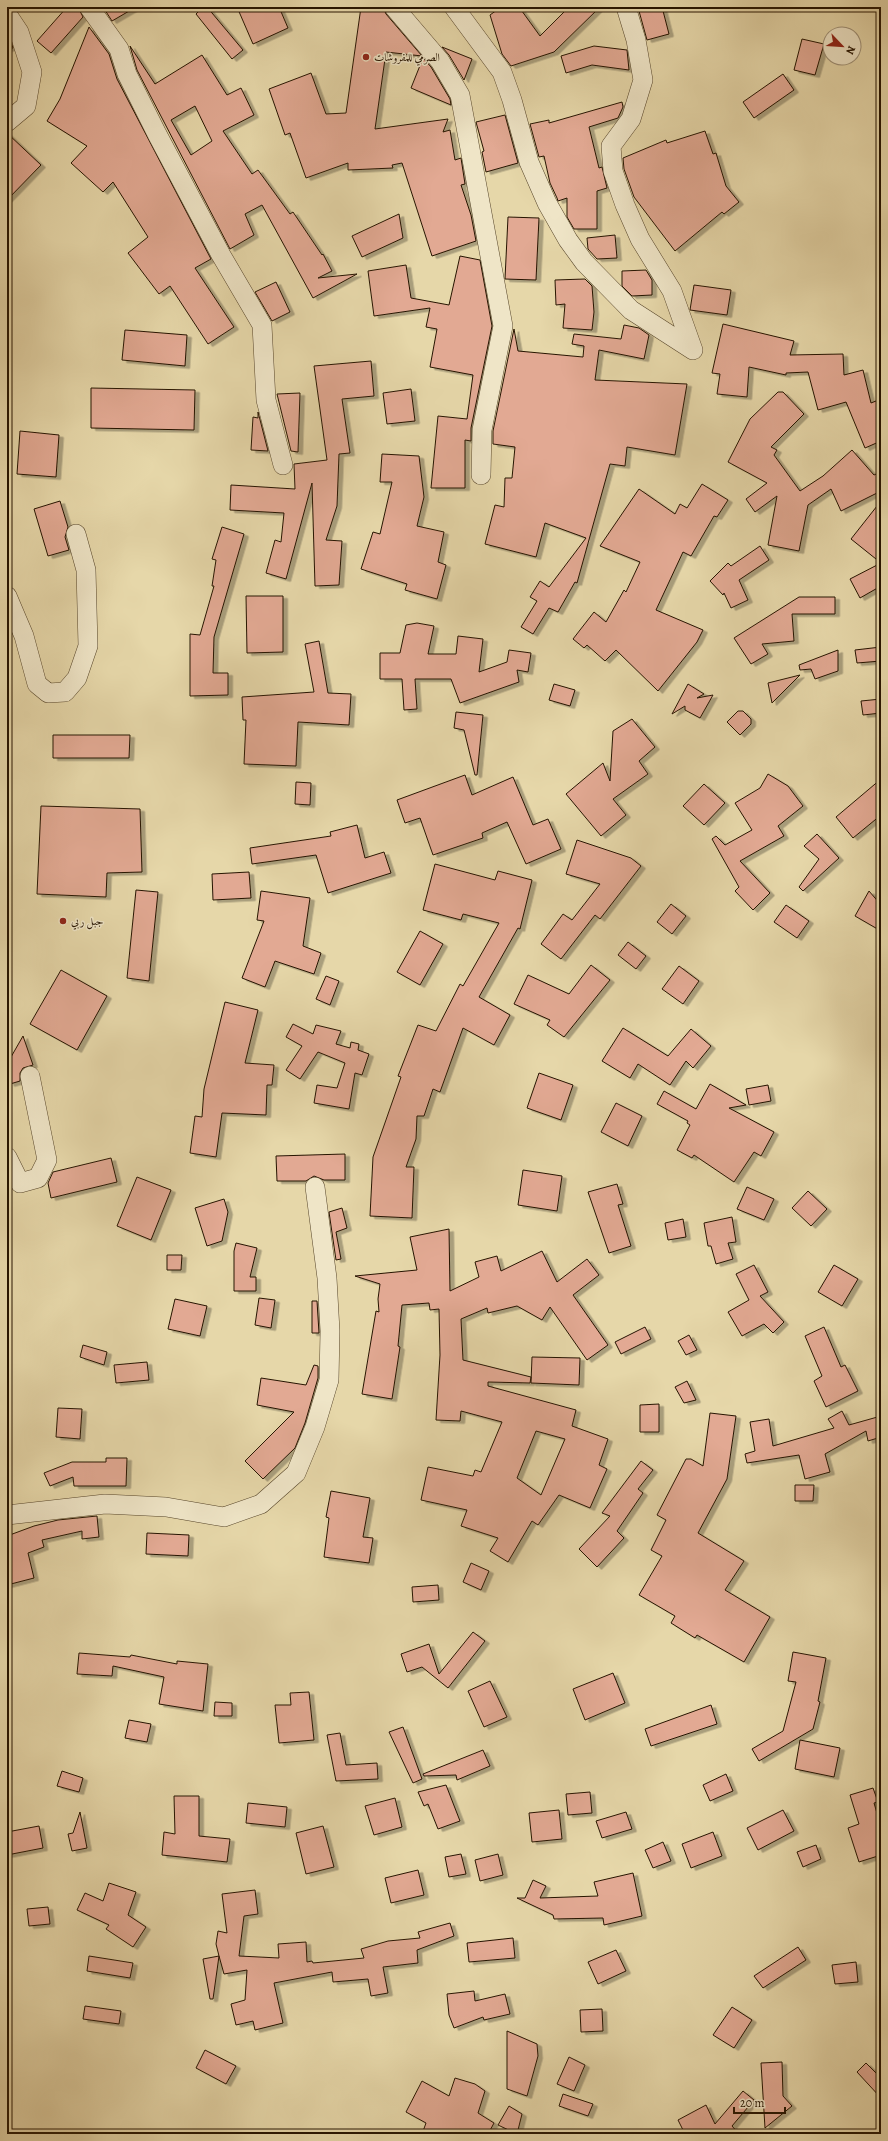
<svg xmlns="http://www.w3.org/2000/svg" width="888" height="2141" viewBox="0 0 888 2141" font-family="Alegreya,Amiri,serif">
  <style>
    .building { fill: #e2a993; stroke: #261400; fill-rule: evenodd; filter: url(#shadow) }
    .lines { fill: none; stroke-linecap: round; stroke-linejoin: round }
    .street-casing { stroke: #56452a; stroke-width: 20 }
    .street { stroke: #efe5c7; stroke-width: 19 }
    .poi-dot { fill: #8f2418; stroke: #efe5c7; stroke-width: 1.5 }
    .labels { text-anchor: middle; stroke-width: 3; stroke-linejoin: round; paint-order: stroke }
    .poi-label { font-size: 11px; fill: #261400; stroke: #efe5c7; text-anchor: start }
  </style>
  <defs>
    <filter id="shadow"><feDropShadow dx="4.5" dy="2.5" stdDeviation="0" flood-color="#0004"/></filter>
  </defs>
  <rect width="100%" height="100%" fill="#e6d7a9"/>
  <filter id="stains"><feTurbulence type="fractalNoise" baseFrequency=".005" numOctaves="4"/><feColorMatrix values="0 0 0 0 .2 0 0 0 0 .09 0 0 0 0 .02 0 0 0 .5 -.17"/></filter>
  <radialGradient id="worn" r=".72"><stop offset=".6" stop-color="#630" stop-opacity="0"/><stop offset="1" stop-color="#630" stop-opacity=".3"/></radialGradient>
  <path class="building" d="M67 7H78L83 17 51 53 37 41Z
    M103 7H136L112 21Z
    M203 7H207L243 50 232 59 196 14Z
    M237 7H279L288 28 253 44Z
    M361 7H383L386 14 422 56 386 52 375 129 448 119 443 132 450 130 455 160 461 158 465 184 461 185 471 215 476 241 432 256 402 163 392 165 393 168 348 170V163L306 178 290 133 285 135 269 89 311 73 326 114 346 113Z
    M501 7H519L540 36 569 7H600L554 52 511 66 502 54 490 15Z
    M654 7H662L669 34 647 40 639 11Z
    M89 27 109 54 117 79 211 259 195 268 234 327 208 344 170 286 159 294 128 253 148 237 113 182 103 192 71 163 87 146 47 121 60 99Z
    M7 34 9 37 13 48 7 49Z
    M802 39 824 44 815 75 794 70Z
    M130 46 155 84 202 55 227 95 241 88 254 115 223 131 252 174 258 170 290 214 293 212 322 255 323 254 332 271 318 278 357 274 313 298 262 205 245 214 254 235 230 249 137 70ZM195 106 212 141 191 155 171 120Z
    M594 46 627 50 629 70 592 65 566 73 561 56Z
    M442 47 472 59 464 80 449 55Z
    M423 58 431 67 450 99 451 105 411 88Z
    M783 74 794 90 754 118 743 102Z
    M622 102 623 107 618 118 589 127 599 168 602 167 607 188 597 191V229H574L567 217V198L558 201 557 198 550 183 544 156 539 157 530 124 549 120V123Z
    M505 115 518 163 486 172 482 152 484 151 476 122Z
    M705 131 713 154 716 153 726 186 739 202 724 214 722 212 675 251 634 197 624 169 623 158 666 140 667 143Z
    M7 133 41 165 7 200Z
    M399 214 403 238 362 257 352 236Z
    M508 217 539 218 536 280 505 279Z
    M615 235 617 258 597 259 588 249 587 238Z
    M460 256 480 260 492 326 471 428V441L465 440V488H431L438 416 467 419 473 375 430 367 437 329 426 327 430 308 374 316 368 271 406 265 411 298 449 305Z
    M646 270 652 280V295L632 296 622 286V271Z
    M585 279 592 286 594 312 592 330 563 328 565 304 556 305 555 280Z
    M276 282 290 312 272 321 255 292Z
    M694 285 731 290 727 315 690 310Z
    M723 324 794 341 790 355 843 354 844 375 863 370 871 403 881 399V441L865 448 846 402 818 410 808 372 786 373V375L749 367 747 397 717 394 720 374 712 373Z
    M624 325 639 328 649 335 644 359 599 350 595 380 687 384 675 455 627 447 625 466 610 464 577 583 575 582 558 612 549 608 533 634 521 627 537 601 530 597 540 581 549 587 586 538 545 523 536 557 485 544 495 505 504 507 505 478H512L515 447 493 444V431L514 329 518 351 583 357 584 346 572 344 574 334 621 339Z
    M125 330 187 335 185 366 122 360Z
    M371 361 374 396 342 399 350 453 339 454 337 506 326 540 342 541 339 585 315 586 312 483 286 579 266 573 275 540 281 542 284 513 230 510 231 485 295 489 294 464 327 460 314 366Z
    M91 388 195 390 194 430 91 428Z
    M411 389 415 421 387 424 383 393Z
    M778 392H783L804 414 771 447 777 450 774 455 800 491 823 476 852 450 874 475 881 472V491L841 511 831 489 808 505 799 551 768 545 777 496 755 512 746 499 767 483 728 462 750 419Z
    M300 393 298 452 291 451 277 394Z
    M258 412 268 451 251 450 253 417 258 418Z
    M20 431 59 435 56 477 17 474Z
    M382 454 419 456 424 497 417 526 444 532 438 562 446 565 437 599 405 590 407 584 361 569 373 532 380 534 392 482H380Z
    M702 484 728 500 717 517 714 516 691 556 683 552 656 610 703 630 697 642 658 691 616 650 605 661 587 645 584 648 573 639 594 612 606 622 624 590 626 592 640 562 600 546 639 489 675 514 680 504 687 508Z
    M60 501 68 527 65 537 69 550 48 556 34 509Z
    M881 501V586L860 598 850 579 881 563 851 539Z
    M222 527 244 534 214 637 213 673H228V695L190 696V634L200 635 214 586H212L216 560 212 559Z
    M760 546 769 560 739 580 748 600 731 608 724 593 723 595 710 581 728 563 731 566Z
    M246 596H283V652L247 653Z
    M799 597H835V614H792L794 641 762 644 768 654 751 664 734 638Z
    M417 623 434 626 428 654H456L458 636 483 639 479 672 507 662 509 650 531 653 528 672 517 670 519 682 460 703 451 679H415L417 709 404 710 402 679H380V653H400L406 625Z
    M319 641 328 693 351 694 349 725 298 722 296 766 244 764 246 720H243L242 697 314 692 305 644Z
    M881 647V661L857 663 855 650Z
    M838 650V671L815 679 811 669 800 670 799 665Z
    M800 675 772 703 768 683Z
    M554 684 575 690 570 706 549 700Z
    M688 684 704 694 697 698 713 695 700 718 685 710V706L672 714Z
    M881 699V713L863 715 861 701Z
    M738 711H743L751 719V724L740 735 727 722Z
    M456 712 483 715 477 775H475L464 730 454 728Z
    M632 719 655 747 639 761 648 774 613 799 626 815 601 836 566 794 603 763 610 781 613 731Z
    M53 735H130L129 758H53Z
    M768 774 788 786 803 806 778 826 784 836 740 861 770 893 753 910 735 891 739 887 712 839 716 836 725 845 752 830 735 803 760 788Z
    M465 775 472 795 513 777 533 825 548 819 561 849 526 864 507 822 482 833 483 838 433 855 420 818 405 823 397 800Z
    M881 779V815L853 838 836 817Z
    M296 782 311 783 310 805 295 804Z
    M704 784 725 803 704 825 683 806Z
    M41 806 140 809 142 872 107 873 106 897 37 894Z
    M357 825 365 858 384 852 391 873 328 893 316 855 252 864 250 848 331 836 330 832Z
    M817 834 839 858 803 891 799 887 819 859 804 846Z
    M577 840 631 858 641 866 600 919 595 915 561 959 541 944 563 914 572 920 600 884 566 874Z
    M435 864 495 880 498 871 532 880 520 929 518 928 479 997 510 1015 494 1045 463 1028 440 1092 433 1089 424 1116H417L416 1139 406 1167H414L412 1218 370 1216 373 1157 401 1077 398 1076 418 1025 436 1031 460 984 463 986 499 923 463 914 461 920 423 910Z
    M249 872 251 898 213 900 212 874Z
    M136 890 158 892 149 981 127 978Z
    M261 891 310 898 303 946 321 953 314 974 275 961 265 987 242 978 264 921 257 920Z
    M869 891 881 905V931L855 916Z
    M671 904 686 916 672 934 657 922Z
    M786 905 809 921 797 938 774 922Z
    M420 931 443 944 420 985 397 972Z
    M628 942 646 956 636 969 618 955Z
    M591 965 610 980 564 1037 547 1025 550 1020 514 1004 528 975 569 994Z
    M679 966 699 981 683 1004 662 989Z
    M61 970 107 996 77 1050 30 1024Z
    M326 976 339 981 330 1005 316 999Z
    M225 1002 258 1010 245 1063 274 1065 272 1085H267L266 1115 222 1113 216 1157 190 1153 195 1116 202 1117 204 1089Z
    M293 1024 313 1034 316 1025 341 1031 336 1044 350 1048 351 1042 359 1044 358 1050 369 1054 362 1075 355 1073 349 1109 314 1103 317 1085 337 1088 345 1063 318 1052 300 1079 286 1070 302 1046 286 1037Z
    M623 1028 668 1056 691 1029 711 1046 693 1068 686 1061 670 1085 638 1064 630 1078 602 1061Z
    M23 1036 33 1065 23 1068 20 1073V1081L10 1084 7 1076V1064Z
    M539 1073 573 1085 561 1120 527 1108Z
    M710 1084 746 1105 729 1108 774 1132 761 1156 754 1152 734 1182 694 1155 692 1158 677 1150 690 1125 687 1123 688 1121 657 1104 664 1091 696 1109Z
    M768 1085 771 1101 749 1105 746 1089Z
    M616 1103 642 1116 628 1146 601 1132Z
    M345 1154V1180H324L314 1176 306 1181H277L276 1156Z
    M111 1158 117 1182 51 1198 48 1183 53 1172Z
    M523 1170 562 1176 557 1211 518 1205Z
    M137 1177 171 1190 151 1240 117 1226Z
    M617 1184 623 1204 618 1205 631 1246 609 1253 588 1192Z
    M747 1187 774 1199 764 1220 737 1209Z
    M808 1191 827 1209 811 1226 792 1208Z
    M224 1199 228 1212 222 1241 207 1246 195 1208Z
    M342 1208 347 1228 336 1232 341 1259 336 1260 329 1212Z
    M732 1217 736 1242 728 1243 733 1259 716 1264 711 1246H708L704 1223Z
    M683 1219 686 1237 668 1240 665 1223Z
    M449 1229 450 1291 479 1277 475 1262 497 1256 501 1271 542 1251 557 1282 587 1259 599 1275 573 1295 608 1345 587 1360 550 1307 542 1320 517 1306 488 1313 487 1308 461 1319 463 1360 531 1377 530 1383 488 1382V1386L576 1410 572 1426 608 1439 599 1465 607 1469 590 1508 559 1495 538 1525 532 1521 508 1562 490 1551 498 1538 461 1526 467 1510 421 1500 428 1467 473 1476 475 1470 481 1472 502 1422 461 1411 460 1421 436 1420 440 1355 439 1309 430 1310 429 1303 402 1305 398 1346 400 1347 392 1399 362 1394 376 1311 379 1312 378 1299 380 1284 355 1276 417 1270 410 1237ZM536 1431 565 1439 541 1495 517 1478Z
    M236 1243 257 1248 250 1277H256V1291H234V1251Z
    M167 1255H182L181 1270H167Z
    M754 1265 768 1292 760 1296 784 1322 773 1333 764 1324 742 1336 728 1312 749 1300 736 1274Z
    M834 1265 858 1279 842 1306 818 1292Z
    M259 1298 275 1300 271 1328 255 1325Z
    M175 1299 207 1306 200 1336 168 1329Z
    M312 1301H317L319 1333H312Z
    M645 1327 651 1339 621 1354 615 1342Z
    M824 1327 841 1367 845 1365 858 1391 826 1407 814 1381 822 1376 805 1336Z
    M689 1335 697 1350 686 1355 678 1341Z
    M83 1345 107 1352 104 1365 80 1357Z
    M532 1357 580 1358 579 1385 531 1383Z
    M147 1362 149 1380 116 1383 114 1365Z
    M314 1365 318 1366V1378L305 1423 295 1448 263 1479 245 1461 294 1412 257 1405 261 1378 306 1385Z
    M687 1381 696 1400 684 1403 675 1387Z
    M659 1404V1432H640V1405Z
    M58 1408 82 1409 80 1439 56 1437Z
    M842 1411 849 1425 881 1416V1437L868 1441 866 1431 825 1454 830 1472 805 1479 799 1455 747 1463 745 1454 755 1451 750 1422 769 1419 773 1446 834 1428 828 1419Z
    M710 1413 736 1416 727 1479 698 1533 744 1561 725 1590 770 1617 744 1662 697 1635 695 1638 671 1623 675 1616 639 1595 662 1556 651 1550 666 1520 657 1515 686 1459H691L703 1466Z
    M106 1458H127L126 1486H74L73 1477 50 1486 44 1473 72 1462H106Z
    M641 1461 653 1470 638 1489 643 1493 617 1531 624 1538 597 1567 579 1549 610 1516 602 1513Z
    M795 1485H814L813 1501H795Z
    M331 1491 370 1498 363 1537 373 1538 369 1563 324 1557 329 1518 326 1517Z
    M97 1516 99 1537 82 1539V1531L42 1540 44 1547 28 1553 34 1578 7 1585V1536L34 1526 58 1520Z
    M147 1533 189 1535 188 1556 146 1554Z
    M471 1563 489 1571 481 1590 463 1582Z
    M438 1585 439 1600 413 1602 412 1587Z
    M473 1632 485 1641 448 1688 422 1667 407 1672 401 1654 429 1644 439 1674Z
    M793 1652 826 1658 818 1701 820 1702 813 1729 759 1761 752 1749 783 1731 796 1682 788 1681Z
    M79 1653 130 1657 131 1655 177 1664V1661L208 1664 203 1711 159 1704 164 1677 113 1666 112 1676 77 1674Z
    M613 1673 625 1703 585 1720 573 1689Z
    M490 1681 507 1717 484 1727 468 1691Z
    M309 1692 314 1740 279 1743 275 1705H291L290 1693Z
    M215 1702 232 1703V1716H214Z
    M711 1705 717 1724 651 1746 645 1729Z
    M129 1720 151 1724 147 1742 125 1738Z
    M403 1727 422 1779 413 1783 389 1732Z
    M340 1733 346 1765 377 1763 378 1779 336 1781 327 1735Z
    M800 1740 840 1748 834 1777 795 1769Z
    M483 1750 490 1766 457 1780 456 1775 424 1776 423 1774Z
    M62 1771 83 1778 79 1792 57 1786Z
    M726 1774 733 1791 710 1801 703 1785Z
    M446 1785 460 1821 438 1829 428 1804 424 1806 418 1792Z
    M873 1788 878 1802 874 1803 881 1827V1855L859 1862 848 1828 859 1824 850 1795Z
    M590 1792 592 1813 568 1815 566 1794Z
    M174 1796H199V1836L230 1839 227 1862 162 1855 164 1832 175 1834Z
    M395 1798 402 1827 374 1835 365 1806Z
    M248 1803 287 1807 285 1827 246 1823Z
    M559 1810 562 1839 532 1842 529 1813Z
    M783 1810 794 1831 758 1850 747 1828Z
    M80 1812 87 1848 72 1851 68 1834 73 1833Z
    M626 1812 632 1829 602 1838 596 1821Z
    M39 1826 43 1848 7 1855V1832Z
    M323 1826 334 1867 306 1874 296 1833Z
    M713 1832 722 1856 691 1868 682 1844Z
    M663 1842 671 1861 653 1868 645 1850Z
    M816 1845 821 1859 803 1867 797 1852Z
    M461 1854 466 1874 449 1877 445 1857Z
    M498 1854 503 1875 480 1881 475 1860Z
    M418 1870 424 1895 391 1903 385 1878Z
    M633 1873 642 1916 604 1925 603 1918 554 1919 553 1915 517 1898H525L533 1880 546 1886 540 1898 598 1896 594 1882Z
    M109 1883 136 1892 128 1915 146 1927 133 1947 106 1929 109 1925 77 1910 85 1893 103 1901Z
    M255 1890 258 1914 244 1916 239 1956 279 1958 278 1944 306 1942 307 1962 312 1961 313 1963 364 1958 361 1949 388 1941 420 1938 418 1932 450 1923 454 1936 417 1950 418 1963 383 1967 388 1993 371 1996 368 1979 333 1982 332 1972 274 1983 283 2023 255 2030 253 2021 236 2025 231 2004 245 2000 247 1970 224 1974 219 1956 213 1999H210L203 1959 219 1956 216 1944 218 1931 227 1933 222 1894Z
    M48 1907 50 1924 29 1926 27 1909Z
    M513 1938 515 1958 469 1962 467 1943Z
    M798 1947 806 1960 763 1988 754 1976Z
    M616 1950 626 1971 598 1984 588 1962Z
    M89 1956 133 1963 130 1978 87 1971Z
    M856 1962 858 1982 835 1984 832 1965Z
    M474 1991 475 2001 505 1994 510 2014 484 2020 483 2017 454 2028 449 2015 447 1994Z
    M85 2006 121 2011 119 2024 83 2019Z
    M732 2007 752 2020 734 2048 713 2035Z
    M602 2009 603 2031 581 2032 580 2010Z
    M507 2031 537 2044 538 2056 527 2096 507 2089Z
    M205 2050 236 2066 226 2084 196 2068Z
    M569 2057 585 2065 574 2091 557 2084Z
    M782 2062 783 2096 792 2106 765 2128 761 2063Z
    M866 2063 881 2078V2098L857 2072Z
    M455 2078 475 2084 485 2091 478 2113 494 2123 488 2134H422L426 2123 406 2112 422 2081 449 2096Z
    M743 2091 754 2100 732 2126 739 2134H685L678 2120 706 2105 715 2124Z
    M563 2094 593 2104 588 2116 559 2106Z
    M509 2106 522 2114 517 2134 498 2125Z"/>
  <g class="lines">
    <defs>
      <path id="street" d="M89 7 119 49 127 74 157 134 221 255 262 325 266 400 283 465
        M394 7 440 61 460 95 503 326 482 430 481 475
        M454 7 502 72 512 100 529 162 547 203 568 240 584 262 631 310 693 350 672 291 640 239 625 205 613 171 611 146 631 119 643 80 636 40 626 7
        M7 14 19 32 32 72 26 106 7 122
        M7 596 24 636 37 684 48 693 65 692 77 678 88 646 86 570 76 534
        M7 1157 20 1183 38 1178 47 1160 30 1076
        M7 1515 105 1504 166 1507 224 1517 261 1504 296 1473 315 1427 329 1380 330 1331 327 1278 315 1187"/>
    </defs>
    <use href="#street" class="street-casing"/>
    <use href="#street" class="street"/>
  </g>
  <g class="poi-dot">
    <circle cx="366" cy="57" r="4"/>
    <circle cx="63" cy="921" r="4"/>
  </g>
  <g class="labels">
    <g class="poi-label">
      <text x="374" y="61">الصرمي للمفروشات</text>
      <text x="71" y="925">جبل ربي</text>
    </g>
  </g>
  <rect width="888" height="2141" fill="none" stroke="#e6d7a9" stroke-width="24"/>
  <rect x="8" y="8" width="872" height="2125" fill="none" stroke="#261400" stroke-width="2"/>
  <rect x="12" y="12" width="864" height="2117" fill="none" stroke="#261400"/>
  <g transform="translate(842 46) rotate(115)"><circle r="19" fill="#efe5c7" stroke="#9f9177"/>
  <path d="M0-3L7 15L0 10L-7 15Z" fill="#8f2418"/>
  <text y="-6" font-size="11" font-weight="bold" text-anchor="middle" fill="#261400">N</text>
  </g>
  <path d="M734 2107v6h51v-6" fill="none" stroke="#261400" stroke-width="2"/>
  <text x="740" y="2107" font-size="12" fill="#261400" stroke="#efe5c7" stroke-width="3" paint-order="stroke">20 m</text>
  <rect width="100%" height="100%" filter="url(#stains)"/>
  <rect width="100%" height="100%" fill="url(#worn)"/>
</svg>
